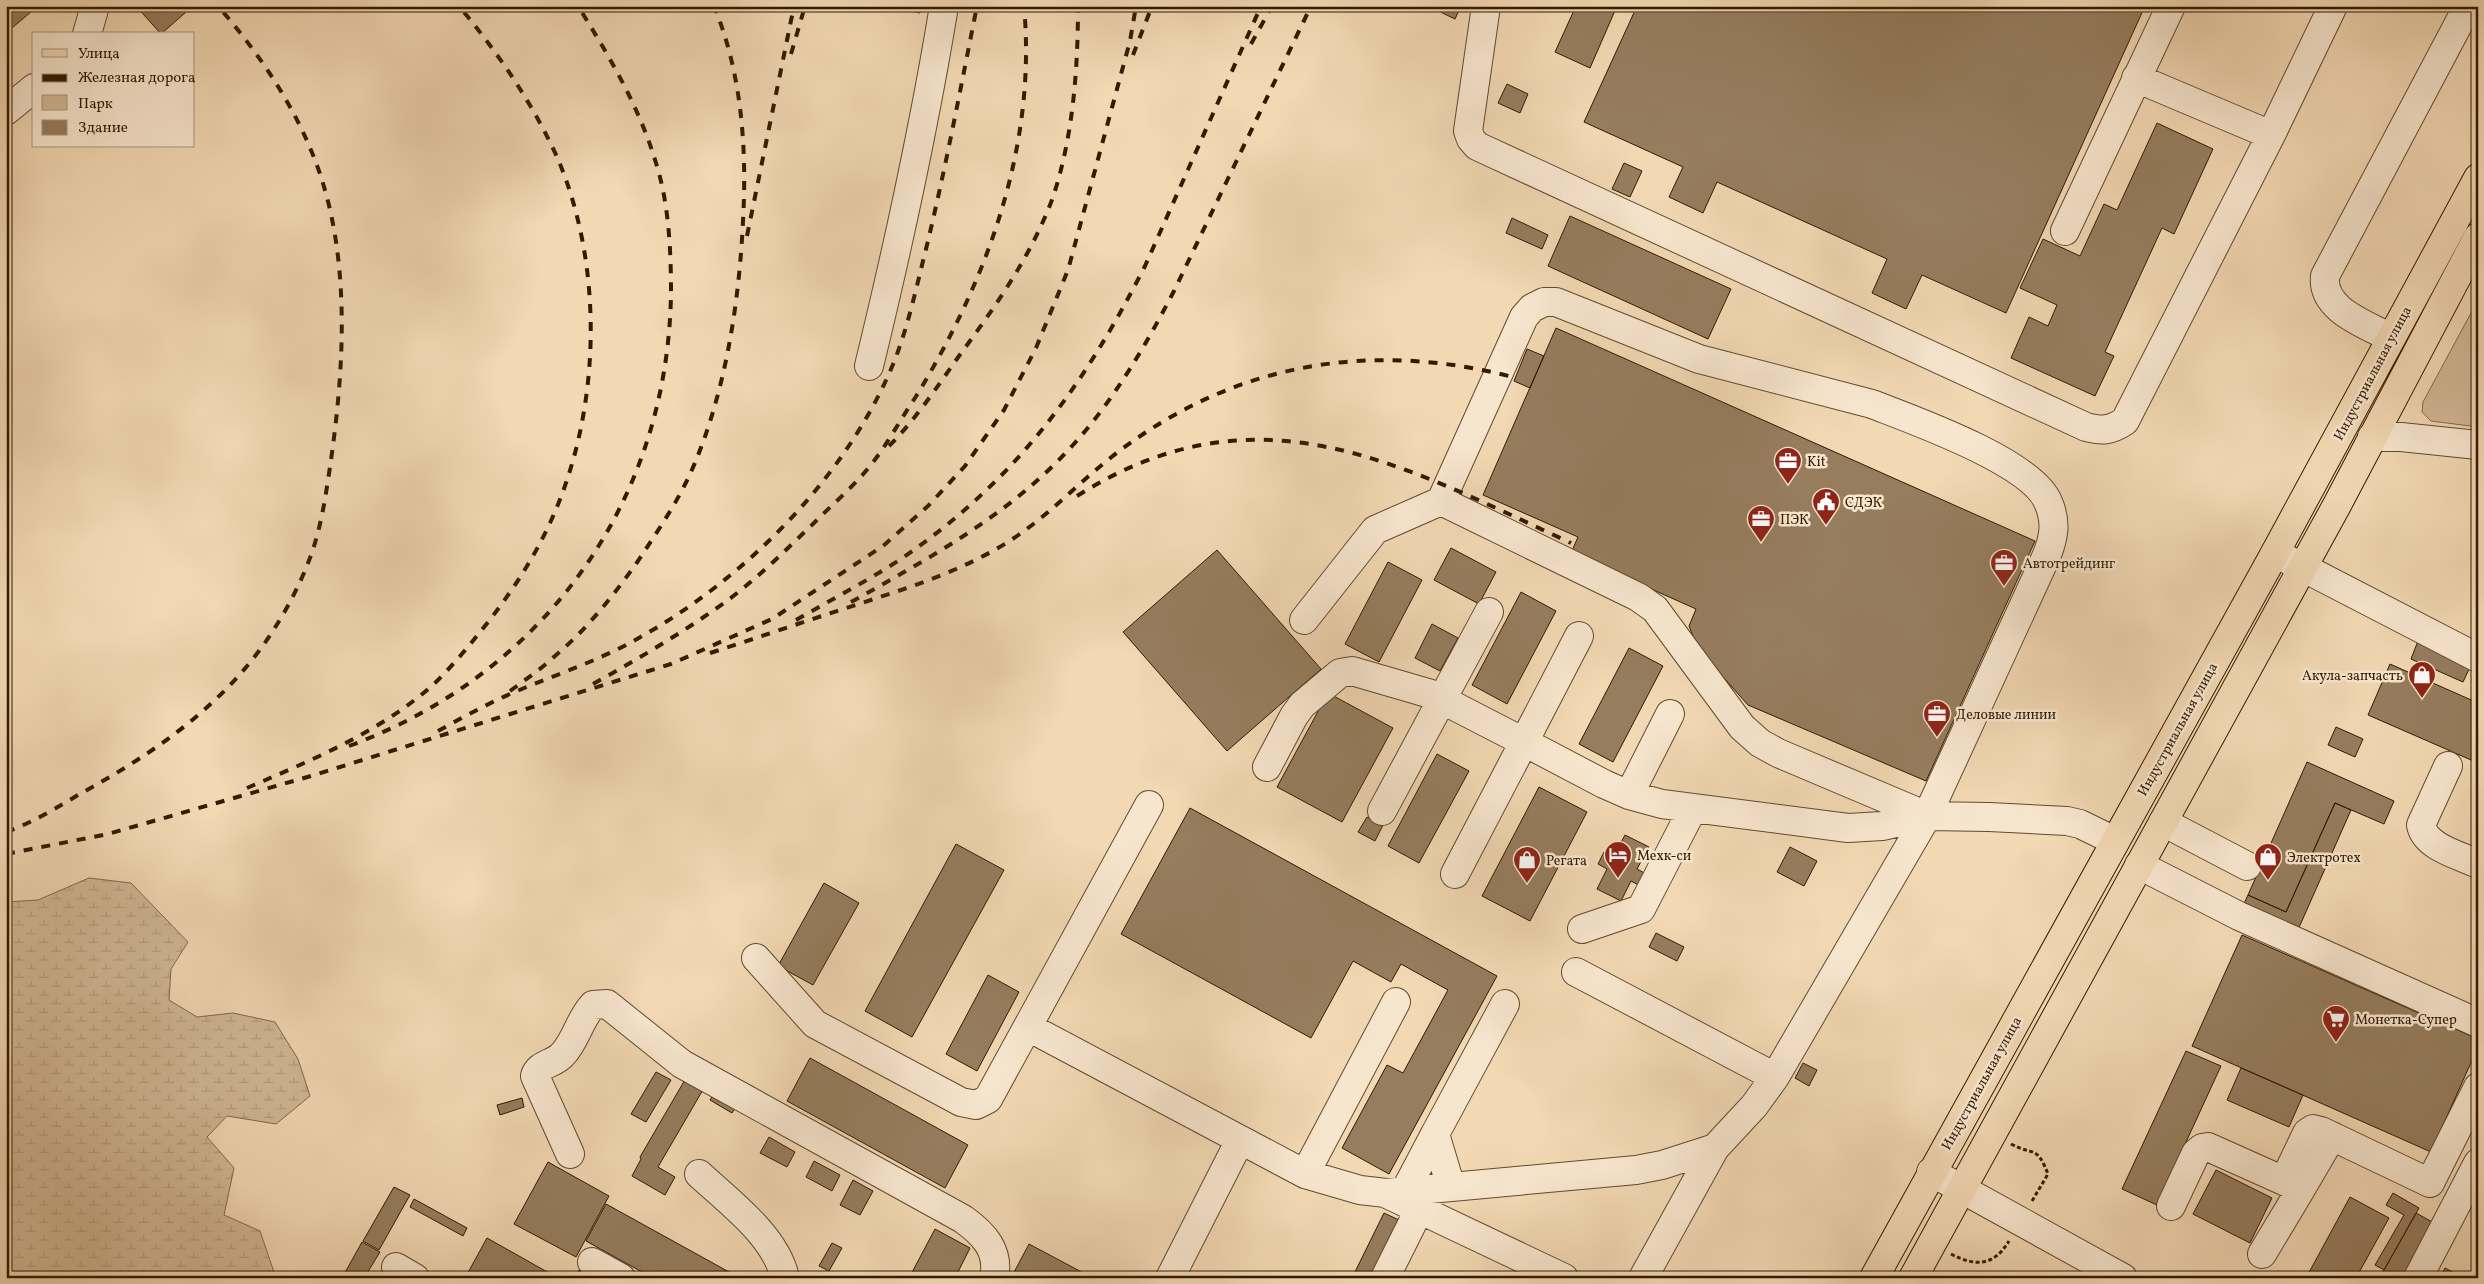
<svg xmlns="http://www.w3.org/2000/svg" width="2484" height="1284" viewBox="0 0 2484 1284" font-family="Vollkorn,serif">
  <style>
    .green { fill: #d1b895; stroke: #82694b }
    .wetland { fill: url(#wetland-marsh); stroke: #82694b }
    .building { fill: #967d5e; stroke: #321a01 }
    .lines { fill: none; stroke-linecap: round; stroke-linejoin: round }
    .minor-casing { stroke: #624a2e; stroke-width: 30 }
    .major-casing { stroke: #321a01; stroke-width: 30 }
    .path { stroke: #321a01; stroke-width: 3; stroke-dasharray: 4 2.5; stroke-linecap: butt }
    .minor { stroke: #f7e6ce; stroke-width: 28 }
    .major { stroke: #f2d8b3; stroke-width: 28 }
    .rail { stroke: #321a01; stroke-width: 4; stroke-dasharray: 9 9; stroke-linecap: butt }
    .labels { text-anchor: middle; stroke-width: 5; stroke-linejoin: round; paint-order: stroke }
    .street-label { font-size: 14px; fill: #321a01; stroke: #f7e6ce }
    .poi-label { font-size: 14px; fill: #321a01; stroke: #f7e6ce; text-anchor: start }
  </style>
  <defs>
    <pattern id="wetland-marsh" width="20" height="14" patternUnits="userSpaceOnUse" patternTransform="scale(1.25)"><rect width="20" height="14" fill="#d1b895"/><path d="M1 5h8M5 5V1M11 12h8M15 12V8" fill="none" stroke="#b49e7f"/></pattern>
  </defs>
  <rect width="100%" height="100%" fill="#f2d8b3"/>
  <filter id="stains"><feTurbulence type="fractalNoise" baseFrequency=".004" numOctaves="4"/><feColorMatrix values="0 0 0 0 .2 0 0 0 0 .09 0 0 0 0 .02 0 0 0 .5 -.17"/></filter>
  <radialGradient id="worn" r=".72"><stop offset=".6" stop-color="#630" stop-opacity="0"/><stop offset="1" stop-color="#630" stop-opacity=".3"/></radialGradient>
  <path class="green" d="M2478 300V427L2431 421 2422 412 2423 402Z"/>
  <path class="wetland" d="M89 878 131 883 188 942 171 969 169 1000 197 1017 233 1013 275 1022 298 1059 310 1096 276 1124 227 1116 207 1137 234 1168 224 1215 260 1231 276 1278H6V902L38 900Z"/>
  <path class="building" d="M6 6H38L6 33Z
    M136 6H193L161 34Z
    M885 6H921L920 13Z
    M1428 6H1461L1455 19Z
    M1576 6H1617L1590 68 1555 52Z
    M1637 6H2145L2006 313 1922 275 1906 309 1872 293 1887 259 1717 182 1703 213 1669 197 1683 167 1584 122Z
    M1507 84 1528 94 1520 113 1498 103Z
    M2157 123 2213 149 2174 234 2162 228 2105 352 2114 356 2095 396 2011 358 2029 317 2048 326 2057 305 2020 288 2043 239 2080 256 2104 204 2117 210Z
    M1624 163 1642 171 1630 197 1612 189Z
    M1570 216 1731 289 1708 339 1548 266Z
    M1512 218 1548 235 1542 249 1506 233Z
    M1556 328 2035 541 1926 781 1748 705 1698 649 1689 626 1696 609 1571 553 1578 537 1483 495Z
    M1527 349 1544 356 1530 388 1514 381Z
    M1451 548 1496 572 1479 604 1434 580Z
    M1217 550 1321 669 1227 751 1123 632Z
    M1388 562 1422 580 1379 662 1345 644Z
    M1521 592 1556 611 1507 704 1472 685Z
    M1432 624 1458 638 1440 671 1415 658Z
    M2418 641 2471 665 2463 682 2411 659Z
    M1629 648 1663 666 1613 762 1579 744Z
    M2390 664 2478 703V763L2368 715Z
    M1328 693 1393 728 1342 822 1277 787Z
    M2336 727 2363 739 2355 757 2328 745Z
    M1437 754 1469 771 1419 863 1388 846Z
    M2307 762 2394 801 2384 824 2335 803 2286 912 2248 895Z
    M1539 787 1587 812 1530 921 1482 896Z
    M2335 803 2351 810 2297 932 2242 908 2248 895 2286 912Z
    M1190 808 1497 976 1389 1174 1342 1148 1387 1065 1403 1073 1448 990 1401 964 1391 982 1353 961 1311 1038 1121 934Z
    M1367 817 1383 825 1375 841 1358 832Z
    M1625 835 1649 847 1637 869 1648 875 1642 887 1631 881 1621 901 1597 889 1607 869 1598 864 1604 852 1613 857Z
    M956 844 1004 870 912 1037 865 1011Z
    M1790 847 1817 861 1804 886 1777 872Z
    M824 883 859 903 813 985 778 966Z
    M1656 933 1684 947 1677 961 1649 947Z
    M2242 935 2478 1039V1047L2431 1152 2192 1046Z
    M988 975 1019 992 977 1071 946 1054Z
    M2186 1051 2221 1066 2157 1205 2122 1189Z
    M810 1058 968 1145 945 1188 787 1101Z
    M1803 1063 1817 1070 1809 1086 1795 1078Z
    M2241 1068 2303 1095 2289 1127 2227 1100Z
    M656 1072 671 1080 646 1122 631 1114Z
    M686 1078 704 1088 658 1167 675 1177 665 1195 632 1176 641 1159 640 1157Z
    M715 1092 737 1105 732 1113 710 1100Z
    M522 1098 524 1107 500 1115 497 1105Z
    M769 1137 795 1152 787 1167 760 1153Z
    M814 1161 840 1175 832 1191 806 1177Z
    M548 1162 609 1196 576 1257 514 1224Z
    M2216 1170 2272 1198 2250 1243 2193 1214Z
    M853 1180 873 1191 860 1215 840 1205Z
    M394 1187 410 1195 379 1250 363 1241Z
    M2393 1193 2419 1208 2384 1270 2375 1265 2404 1215 2386 1205Z
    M2350 1197 2389 1218 2356 1278H2306Z
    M414 1199 467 1228 463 1236 410 1207Z
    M606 1204 740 1278H653L586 1241Z
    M1384 1213 1401 1221 1373 1278H1352Z
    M2416 1213 2434 1223 2404 1278H2393L2383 1272Z
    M935 1229 970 1248 955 1278H909Z
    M487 1238 558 1278H465Z
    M362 1242 380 1252 364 1278H342Z
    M832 1243 842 1248 829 1271 819 1266Z
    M1029 1244 1091 1277V1278H1011Z
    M2445 1268 2464 1278H2440Z
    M579 1270 593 1278H574Z"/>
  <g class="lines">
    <defs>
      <path id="minor" d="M1486 6 1468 131 1471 139 1477 146 2086 427C2102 431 2110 431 2125 421L2271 135 2333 6
        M87 34 95 6
        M2136 78 2271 135
        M6 111 34 88
        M2065 231 2171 6
        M2391 338C2366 324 2321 310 2325 276L2468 6
        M869 366C898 247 924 128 944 6
        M2372 437H2401L2478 445
        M1441 501 1638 597 1655 609 1742 727 1760 743 1778 753 1927 816
        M2275 553 2478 658
        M1304 620 1375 530 1441 501 1524 317 1532 308 1544 302H1556L1699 359 1872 404C1913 420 2032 462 2048 502 2057 522 2054 538 2046 557L1927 816
        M2448 766 2421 825C2425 847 2459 855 2478 864
        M1267 767 1294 716 1302 705 1340 673 1352 671 1431 694 1524 742 1579 636
        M1629 795 1670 714
        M1382 811 1489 612
        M2163 822 2247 866
        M2139 865 2239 916 2478 1023
        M1455 874 1524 742 1604 784 1629 795 1662 804 1848 828 1882 826 1927 816
        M1582 929 1641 909 1693 808
        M756 958 815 1024 961 1102 976 1105 988 1099 1149 805
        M1576 972 1775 1077
        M1028 1027 1305 1174 1360 1190 1386 1193 1636 1170 1662 1165 1715 1148 1754 1106 1775 1077 1927 816 1989 817 2067 821 2080 824 2115 841
        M570 1154 535 1076C538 1064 554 1064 562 1055 576 1041 579 1020 593 1005L607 1004 682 1064 963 1219C984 1234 1000 1251 994 1278
        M1931 1172 2123 1278
        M699 1174C729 1202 776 1236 785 1278
        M1305 1174 1396 1002
        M2284 1181 2301 1189 2332 1136
        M1451 1187 1435 1134 1505 1004
        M1405 1191 1435 1134
        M1387 1194 1564 1278
        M2171 1206 2196 1153 2202 1148 2208 1147 2284 1181 2307 1133 2313 1129 2321 1131 2430 1183 2478 1087
        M2262 1254 2301 1189
        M592 1262 621 1278
        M396 1267 415 1278
        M1170 1278 1240 1140
        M1385 1278 1427 1194
        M1643 1278 1715 1148
        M2418 1278 2478 1163"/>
      <path id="major" d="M1874 1278 2275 553 2478 178
        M1913 1278 2337 505 2478 237"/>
    </defs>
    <use href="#minor" class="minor-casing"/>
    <use href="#major" class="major-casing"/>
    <path class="path" d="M2011 1144C2035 1157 2036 1144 2048 1174L2032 1201
      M1951 1254C1976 1267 1994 1266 2009 1241"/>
    <use href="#minor" class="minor"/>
    <use href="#major" class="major"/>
    <path class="rail" d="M1251 44 1272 6
      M791 54 805 6
      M1133 55 1152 6
      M747 236 794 6
      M889 446C916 419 937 387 959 356 995 307 1032 255 1053 197 1073 137 1078 69 1078 6
      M1077 496C1257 382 1400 464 1571 543
      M851 602C930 558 1012 513 1073 445 1114 400 1146 345 1174 291L1311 6
      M796 620C831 600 867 581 901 559 1015 481 1083 388 1145 266L1261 6
      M710 653C751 640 791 626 831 613 888 594 946 578 998 548 1045 521 1077 483 1118 452 1235 363 1369 341 1509 376
      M593 684C638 659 682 633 724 603 757 579 787 549 816 521 834 503 854 486 870 466 887 445 900 420 915 398 987 281 1037 146 1024 6
      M510 691C525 680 541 669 555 656 587 629 614 595 638 561 657 532 677 503 691 472 725 395 739 305 743 221 747 149 742 74 714 6
      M438 731C458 720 478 709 499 699 544 678 593 664 637 639 745 579 847 477 894 362 909 324 917 284 927 245 946 166 961 86 977 6
      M349 746C544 674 668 502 671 293 671 251 669 204 656 163 639 106 609 56 578 6
      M247 788C312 760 385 730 437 681 451 667 464 652 476 637 505 602 531 564 550 523 601 413 605 268 557 157 532 102 498 53 459 6
      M6 832C31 823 55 809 78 795 155 753 229 702 276 626 288 607 300 584 308 563 321 531 326 494 331 460 345 361 351 249 313 155 291 100 257 51 218 6
      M6 854 108 834 311 776 671 664 772 619 883 546 928 506 965 466 1004 410 1036 348 1068 270 1130 41 1136 6"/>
  </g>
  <defs>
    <symbol id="office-pin" viewBox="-11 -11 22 30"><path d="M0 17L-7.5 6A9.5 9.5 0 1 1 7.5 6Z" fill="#8f2418" stroke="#f7e6ce"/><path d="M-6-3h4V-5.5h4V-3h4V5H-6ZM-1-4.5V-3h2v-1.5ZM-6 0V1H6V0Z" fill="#fff"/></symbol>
    <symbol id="civic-pin" viewBox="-11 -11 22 30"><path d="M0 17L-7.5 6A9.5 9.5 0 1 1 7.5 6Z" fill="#8f2418" stroke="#f7e6ce"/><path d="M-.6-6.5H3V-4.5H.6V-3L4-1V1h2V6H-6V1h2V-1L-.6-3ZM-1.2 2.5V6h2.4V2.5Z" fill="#fff"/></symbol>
    <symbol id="shop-pin" viewBox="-11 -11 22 30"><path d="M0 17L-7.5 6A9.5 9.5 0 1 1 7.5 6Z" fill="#8f2418" stroke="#f7e6ce"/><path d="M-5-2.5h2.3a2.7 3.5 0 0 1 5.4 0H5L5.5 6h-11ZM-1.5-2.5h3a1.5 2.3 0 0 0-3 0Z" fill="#fff"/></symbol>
    <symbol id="hotel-pin" viewBox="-11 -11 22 30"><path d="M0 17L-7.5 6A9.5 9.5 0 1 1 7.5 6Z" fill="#8f2418" stroke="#f7e6ce"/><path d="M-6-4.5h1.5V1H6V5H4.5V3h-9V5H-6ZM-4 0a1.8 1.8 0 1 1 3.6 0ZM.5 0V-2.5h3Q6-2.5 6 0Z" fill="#fff"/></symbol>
    <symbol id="supermarket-pin" viewBox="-11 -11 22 30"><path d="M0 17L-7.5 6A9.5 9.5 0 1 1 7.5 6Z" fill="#8f2418" stroke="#f7e6ce"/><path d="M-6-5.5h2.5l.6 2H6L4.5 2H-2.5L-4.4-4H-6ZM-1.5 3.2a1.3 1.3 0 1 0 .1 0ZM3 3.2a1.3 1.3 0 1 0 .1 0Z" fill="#fff"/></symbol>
  </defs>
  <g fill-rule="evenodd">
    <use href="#office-pin" x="1772" y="445" width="32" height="43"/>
    <use href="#civic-pin" x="1810" y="486" width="32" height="43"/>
    <use href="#office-pin" x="1745" y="503" width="32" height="43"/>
    <use href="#office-pin" x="1988" y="547" width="32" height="43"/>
    <use href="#shop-pin" x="2406" y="659" width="32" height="43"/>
    <use href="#office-pin" x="1921" y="698" width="32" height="43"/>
    <use href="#hotel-pin" x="1602" y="839" width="32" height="43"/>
    <use href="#shop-pin" x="2252" y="841" width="32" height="43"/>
    <use href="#shop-pin" x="1511" y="844" width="32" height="43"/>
    <use href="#supermarket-pin" x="2320" y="1003" width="32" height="43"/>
  </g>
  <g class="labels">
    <g class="street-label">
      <text transform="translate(2372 373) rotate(-62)" y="5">Индустриальная улица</text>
      <text transform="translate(2177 729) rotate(-61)" y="5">Индустриальная улица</text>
      <text transform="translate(1981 1083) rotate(-61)" y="5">Индустриальная улица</text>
    </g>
    <g class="poi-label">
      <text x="1807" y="466">Kit</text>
      <text x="1845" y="507">СДЭК</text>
      <text x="1780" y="524">ПЭК</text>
      <text x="2023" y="568">Автотрейдинг</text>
      <text x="2403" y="680" text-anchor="end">Акула-запчасть</text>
      <text x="1956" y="719">Деловые линии</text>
      <text x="1637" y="860">Мехк-си</text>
      <text x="2287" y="862">Электротех</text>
      <text x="1546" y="865">Регата</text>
      <text x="2355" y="1024">Монетка-Супер</text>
    </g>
  </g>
  <rect width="2484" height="1284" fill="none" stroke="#f2d8b3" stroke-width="25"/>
  <rect x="8" y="8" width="2469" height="1269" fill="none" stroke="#321a01" stroke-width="2.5"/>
  <rect x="12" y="12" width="2459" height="1259" fill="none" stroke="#321a01"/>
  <rect x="32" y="32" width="162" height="115" fill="#f7e6ce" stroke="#a8947c"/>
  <rect x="42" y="49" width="25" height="8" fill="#f2d8b3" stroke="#a8947c"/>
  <text x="78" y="58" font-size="15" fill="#321a01">Улица</text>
  <rect x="42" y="74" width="25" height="8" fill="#321a01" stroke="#a8947c"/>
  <text x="78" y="82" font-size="15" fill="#321a01">Железная дорога</text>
  <rect x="42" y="95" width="25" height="15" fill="#d1b895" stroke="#a8947c"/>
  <text x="78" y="108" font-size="15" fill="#321a01">Парк</text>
  <rect x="42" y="120" width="25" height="15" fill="#967d5e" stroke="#a8947c"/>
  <text x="78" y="132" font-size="15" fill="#321a01">Здание</text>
  <rect width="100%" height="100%" filter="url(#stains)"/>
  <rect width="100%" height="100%" fill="url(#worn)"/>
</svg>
